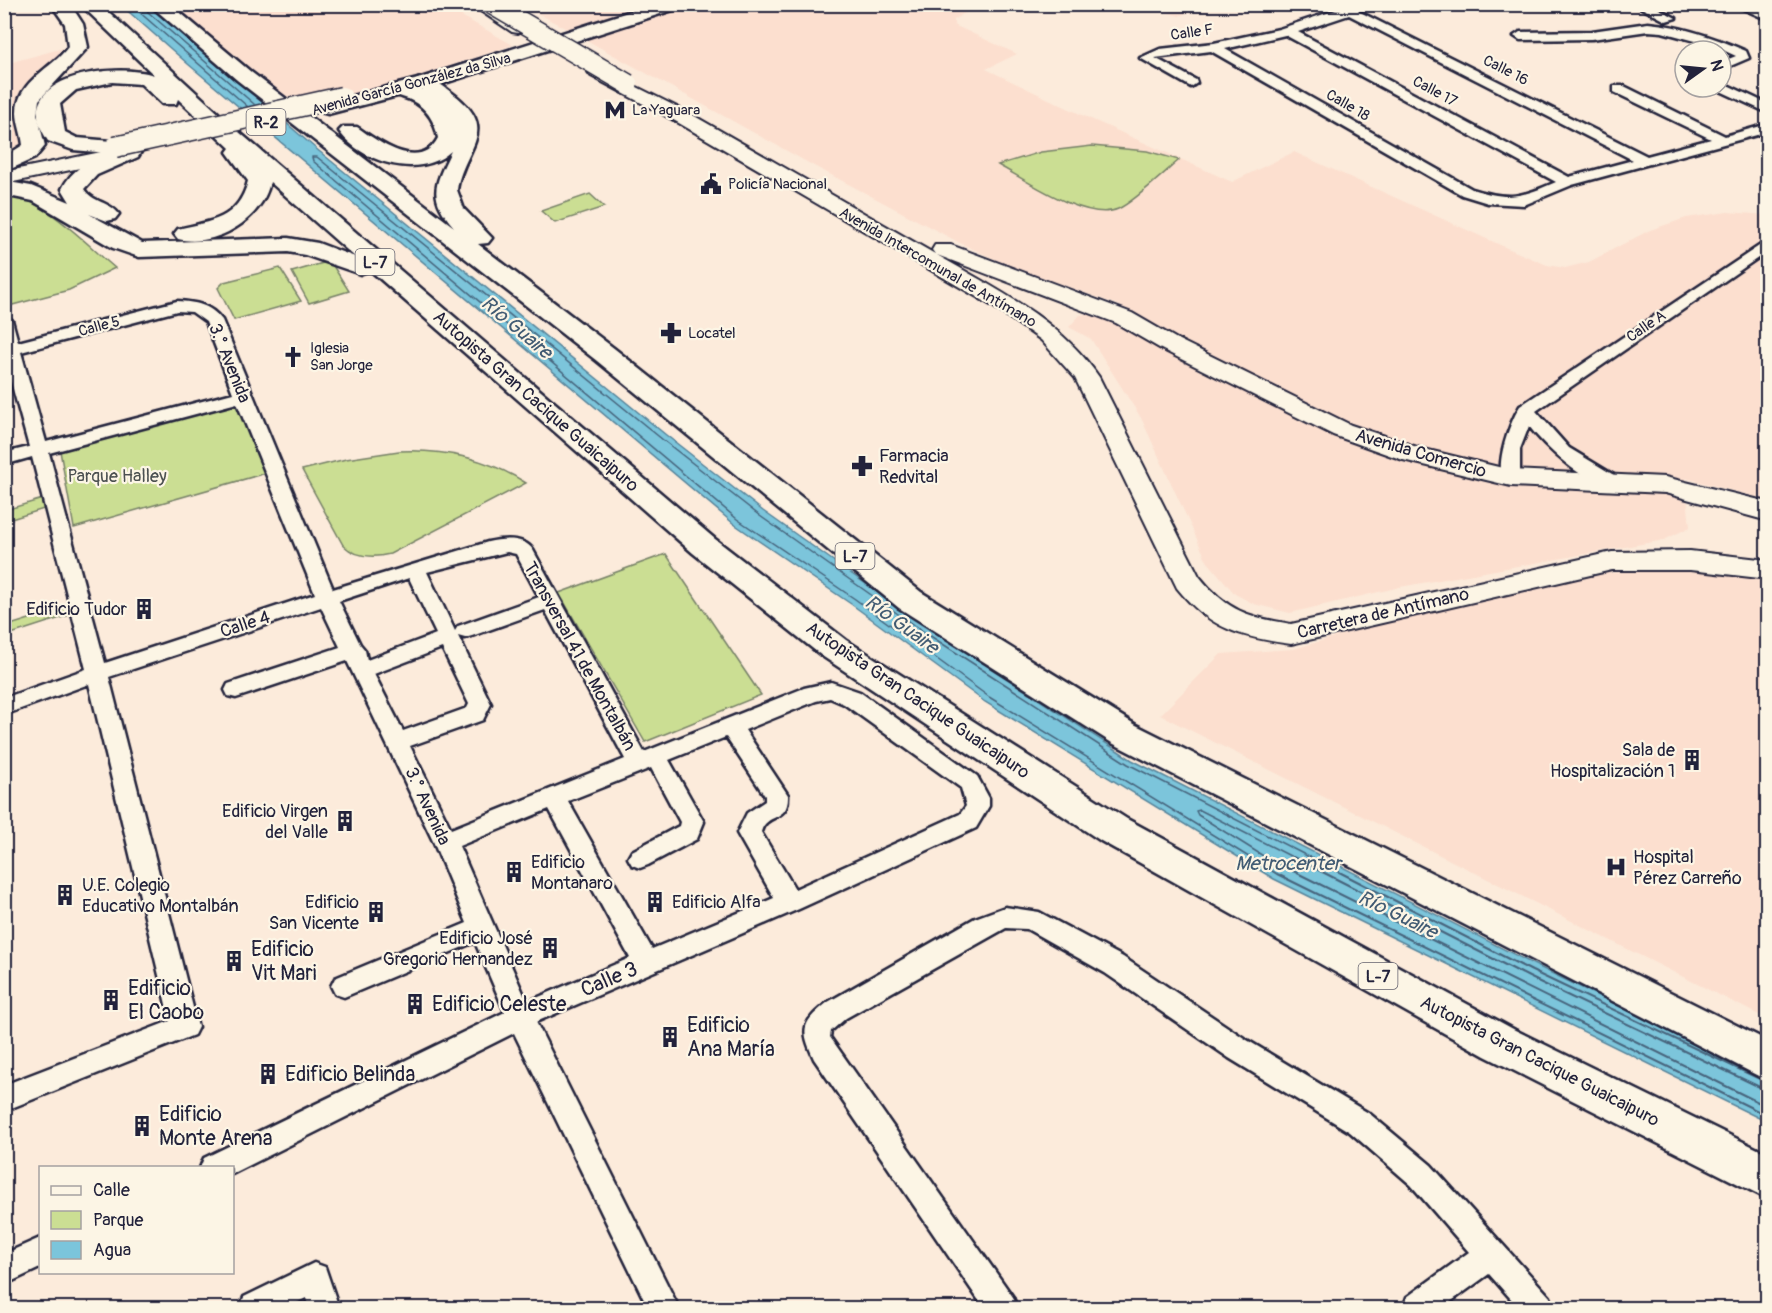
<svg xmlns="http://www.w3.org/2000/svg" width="1772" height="1313" viewBox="0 0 1772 1313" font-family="Pangolin,sans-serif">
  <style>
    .built { fill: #fcdfcf }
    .green { fill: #cbde93; stroke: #768067; stroke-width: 1.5 }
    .water { fill: #7bc5db; stroke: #57849b; stroke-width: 1.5 }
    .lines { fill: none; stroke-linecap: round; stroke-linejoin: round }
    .shore-far1 { stroke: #46637b; stroke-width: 1.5 }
    .shore { stroke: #46637b; stroke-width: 2 }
    .minor-casing { stroke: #22223b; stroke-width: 5 }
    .secondary-casing { stroke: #22223b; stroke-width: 4 }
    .primary-casing { stroke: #22223b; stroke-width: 5 }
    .motorway-casing { stroke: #22223b; stroke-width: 5 }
    .minor { fill: #fcf5e5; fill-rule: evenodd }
    .secondary { fill: #fcf5e5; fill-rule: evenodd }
    .primary { fill: #fcf5e5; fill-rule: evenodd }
    .motorway { fill: #fcf5e5; fill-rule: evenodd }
    .secondary-bridge-casing { stroke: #22223b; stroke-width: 22; stroke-linecap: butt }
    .primary-bridge-casing { stroke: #22223b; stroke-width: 23; stroke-linecap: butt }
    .secondary-bridge { stroke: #fcf5e5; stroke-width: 19 }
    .primary-bridge { stroke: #fcf5e5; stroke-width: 20 }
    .labels { text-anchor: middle; stroke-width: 4.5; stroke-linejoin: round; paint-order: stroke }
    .far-street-label { font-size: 15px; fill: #22223b; stroke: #fcf5e5 }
    .far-poi-label { font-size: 15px; fill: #22223b; stroke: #fcf5e5; text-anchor: start }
    .shield { fill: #fcf5e5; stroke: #63616e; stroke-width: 1.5 }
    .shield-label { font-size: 16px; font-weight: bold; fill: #22223b }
    .street-label { font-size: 18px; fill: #22223b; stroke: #fcf5e5 }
    .poi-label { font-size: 18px; fill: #22223b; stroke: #fcf5e5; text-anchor: start }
    .park-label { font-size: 18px; fill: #4c5151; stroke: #fcf5e5 }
    .water-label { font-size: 20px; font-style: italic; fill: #415b73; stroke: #fcf5e5 }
    .near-poi-label { font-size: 21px; fill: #22223b; stroke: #fcf5e5; text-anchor: start }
    .near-street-label { font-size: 21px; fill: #22223b; stroke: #fcf5e5 }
  </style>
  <rect width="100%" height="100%" fill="#fcebdb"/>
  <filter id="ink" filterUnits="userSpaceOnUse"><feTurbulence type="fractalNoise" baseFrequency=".0167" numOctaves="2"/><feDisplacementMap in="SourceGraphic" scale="12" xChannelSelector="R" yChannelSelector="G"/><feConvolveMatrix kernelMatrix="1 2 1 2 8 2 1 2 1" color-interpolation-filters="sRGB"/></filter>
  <g filter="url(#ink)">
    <path class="built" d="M167 5H442L513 45 422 76 311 105 294 100 250 75Z
      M523 5H983L961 15 954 20V25L1017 54 986 69 1082 115 1232 182 1294 152 1507 248 1547 265 1565 268 1589 262 1650 230 1686 218 1728 212 1767 215V500L1685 478 1690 527 1664 540 1400 587 1290 613 1254 604 1235 594 1207 561 1141 418 1091 339 1069 327 1080 315 1122 309 1121 306 1005 264 962 244 814 166Z
      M1142 5H1207L1179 16Z
      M78 44 32 92 35 144 5 160V64Z
      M1686 568 1767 578V1019L1160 715 1221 654 1294 649 1384 622 1592 574Z"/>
    <path class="green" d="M1092 146 1147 151 1179 160C1164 173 1134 202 1118 209 1087 223 1026 180 998 165L1041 152Z
      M5 194C45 199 84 242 115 268L69 290 5 307Z
      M590 194 604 207 555 223 541 211Z
      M330 261 349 291 309 303 292 272Z
      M280 268 301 301 234 320 218 288 224 282Z
      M241 403 266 473 74 528 60 451Z
      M399 451C446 449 487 458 526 483L390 554C373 558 356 558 343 545L302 470 346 459Z
      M46 498 47 508 5 521V510Z
      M666 554 761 695 645 742 559 593Z
      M80 603 82 611 5 636 4 627Z"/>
    <path class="water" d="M121 5H149L314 147 666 435 763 511 918 621 1132 760 1535 965 1767 1078V1122L1274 879 985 702 851 604 734 524 188 64Z"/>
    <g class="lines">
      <path class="shore-far1" d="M130 4 247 106
        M145 4 148 12 254 104
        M1252 859 989 697 855 599 737 519 313 161 312 157H317L663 440 760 516 915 626 1128 764 1313 859
        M1268 859 1198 815 1196 811 1200 810 1296 859"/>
      <path class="shore" d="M1250 857 1277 874 1768 1116
        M1265 857 1768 1107
        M1293 857 1529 977 1768 1091
        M1310 857 1532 971 1768 1083"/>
      <defs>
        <path id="minor" d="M1354 4H1367L1358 11 1647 156 1711 139 1614 92V86H1624L1725 136 1768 124V132L1572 185 1524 205 1488 203 1462 195 1211 51 1155 58 1196 80 1197 83 1191 87 1140 58 1160 49 1214 43 1279 29ZM1349 15 1633 160 1569 177 1298 32ZM1285 35 1556 182C1522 197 1509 201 1472 189L1225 49Z
          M1634 4H1650L1676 18 1666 21Z
          M1732 4H1748L1768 13V20Z
          M1648 23C1682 26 1716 38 1746 51L1749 58 1721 70V62L1736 56 1714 46 1662 32 1648 31 1592 39 1520 40 1514 36 1520 32 1592 31Z
          M1721 82 1768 104V113L1716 89 1721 87Z
          M1768 240V251L1536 411 1569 448 1617 477 1619 481 1617 485C1591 492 1543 445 1529 426L1520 449V478L1511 484 1504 482C1494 465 1510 422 1520 406Z
          M177 301C195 302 210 304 222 320L333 589 488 542C502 539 524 536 533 550L644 752 804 688 831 682 860 692 977 776 989 798V806L976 828 799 909 536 1022 679 1308H648L514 1033 232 1174V1168H200L204 1158 505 1012 475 942 344 997 335 994 331 986 335 978 467 923 433 841 347 661 236 698 228 696 225 690 228 684 340 647 321 607 109 677 198 1027 194 1035 4 1111V1085L170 1021 89 684 4 715V698L86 669 32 457 4 465V453L29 447 4 356V315L12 320 18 342ZM177 311 192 312 206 322 233 393 46 442 21 352ZM237 403 315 594 105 663 49 453ZM507 552 516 554 539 597 458 626 455 631 427 572ZM409 578 436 634 367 660 365 650 360 644 339 601ZM545 610 625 759 451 829 410 746 483 720 491 704 458 636 465 638 472 636ZM442 648 469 704 467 708 403 731 374 674ZM830 698 844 704 961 788 966 806 960 814 795 889 761 832C766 812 789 823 788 795L745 730 816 701ZM726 737 765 796V801L747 813 737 833 774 898 652 949 568 801 651 768 680 822 679 826 632 851 628 858 632 865 640 868 648 865 697 839 704 822 669 760ZM549 809 630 958 527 1002 459 846Z
          M1005 907 1039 912 1123 957 1247 1040 1370 1114 1431 1165 1550 1297 1554 1308H1519L1489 1274 1442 1308H1403L1407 1297 1469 1252 1411 1185 1350 1132 1229 1058 1105 973 1027 929 1006 928 846 1018 831 1031 830 1037 1013 1297 1017 1308H984L814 1059C800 1028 802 1023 828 1002L975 918Z
          M40 1238V1268L4 1285V1254Z
          M314 1263 325 1267 339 1308H309L306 1298 286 1308H240L244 1297Z"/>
        <path id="secondary" d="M470 4H491L527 28 518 33 512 32Z
          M597 67 691 114 935 254 932 250 935 245H951L1132 313 1177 339 1351 425 1420 448 1511 470 1665 477 1768 502V521L1665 493 1511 486 1403 460 1333 435 1161 349 1116 323 937 255C996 289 1059 319 1099 377L1199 576C1227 611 1248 617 1291 624L1612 552 1690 551 1768 560V579L1690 570H1612L1291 644C1240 637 1210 629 1177 588L1075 378 1041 340 994 307 677 122 591 76 588 72 591 68Z
          M130 146 137 148 140 152 137 156 4 184V172Z"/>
        <path id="primary" d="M653 4H682L679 8 432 87 328 114 321 112 318 108 321 104 418 79Z"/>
        <path id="motorway" d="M51 4H70L83 24 88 47 39 100 37 114 45 146 35 158 4 172V157L23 145C22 134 17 123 17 112 17 81 53 68 68 47L65 24Z
          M80 4H100L239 132 528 380 715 539 846 640 1127 819 1515 1030 1768 1154V1199L1485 1056 1101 841 822 656 693 553 370 270 360 274 305 255 288 252 139 257 113 248 33 201 4 195V181L31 186 70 202 62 189C72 169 88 161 108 153L73 150 48 141C4 76 114 62 154 75ZM112 82 141 84 162 104H176L178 99 230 148 227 152 248 181C238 220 211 221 178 229L174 234 178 239C215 248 262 220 270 182L355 257 318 243 288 238 142 243 89 214 107 221 115 219 119 214C110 202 92 202 84 189L97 175 138 157 141 152 138 147H125L123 142 77 138 65 132 60 104 76 90Z
          M149 4H170L251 72 454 227C427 196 435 185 451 151 421 180 361 163 339 131L343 127H357C377 141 420 173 438 138 434 117 423 103 402 97 396 95 394 95 390 90L393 86 400 84 423 90 415 83 418 79C431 75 440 84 451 92 503 130 463 148 457 190L464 209 492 238 488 243 478 244 615 349 921 592 1136 725 1768 1041V1081L1112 743 899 608 597 361 237 80Z"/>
      </defs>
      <use href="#minor" class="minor-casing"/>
      <use href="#secondary" class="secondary-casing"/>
      <use href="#primary" class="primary-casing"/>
      <use href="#motorway" class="motorway-casing"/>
      <use href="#minor" class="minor"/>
      <use href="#secondary" class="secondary"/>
      <use href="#primary" class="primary"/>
      <use href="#motorway" class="motorway"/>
      <defs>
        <path id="secondary-bridge" d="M491 4 628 84"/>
        <path id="primary-bridge" d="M115 147 342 97"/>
      </defs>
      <use href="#secondary-bridge" class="secondary-bridge-casing"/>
      <use href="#primary-bridge" class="primary-bridge-casing"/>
      <use href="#secondary-bridge" class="secondary-bridge"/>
      <use href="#primary-bridge" class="primary-bridge"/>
    </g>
  </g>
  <defs>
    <symbol id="metro-bare" viewBox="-9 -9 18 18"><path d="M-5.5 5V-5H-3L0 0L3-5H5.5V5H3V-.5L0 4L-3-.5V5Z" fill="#22223b" stroke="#fcf5e5" stroke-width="2.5" paint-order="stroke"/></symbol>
    <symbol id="civic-bare" viewBox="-9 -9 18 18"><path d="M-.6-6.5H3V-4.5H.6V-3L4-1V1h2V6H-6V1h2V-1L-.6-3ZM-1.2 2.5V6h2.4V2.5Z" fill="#22223b" stroke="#fcf5e5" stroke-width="2.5" paint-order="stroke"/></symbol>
    <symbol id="pharmacy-bare" viewBox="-9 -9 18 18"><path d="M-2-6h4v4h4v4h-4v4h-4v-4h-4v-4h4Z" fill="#22223b" stroke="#fcf5e5" stroke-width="2.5" paint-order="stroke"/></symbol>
    <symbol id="church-bare" viewBox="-9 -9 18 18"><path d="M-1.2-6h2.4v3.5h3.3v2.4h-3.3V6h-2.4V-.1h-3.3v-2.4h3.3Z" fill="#22223b" stroke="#fcf5e5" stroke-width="2.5" paint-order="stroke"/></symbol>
    <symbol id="building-bare" viewBox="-9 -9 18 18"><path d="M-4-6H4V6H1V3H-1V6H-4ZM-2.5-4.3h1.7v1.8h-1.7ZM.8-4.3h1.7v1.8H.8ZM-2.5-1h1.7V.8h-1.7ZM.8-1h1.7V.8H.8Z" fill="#22223b" stroke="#fcf5e5" stroke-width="2.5" paint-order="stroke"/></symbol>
    <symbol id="hospital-bare" viewBox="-9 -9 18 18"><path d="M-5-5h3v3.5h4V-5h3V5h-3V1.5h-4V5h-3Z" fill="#22223b" stroke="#fcf5e5" stroke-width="2.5" paint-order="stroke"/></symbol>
  </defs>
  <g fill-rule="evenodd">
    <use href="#metro-bare" x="600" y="95" width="30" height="30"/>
    <use href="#civic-bare" x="696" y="169" width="30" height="30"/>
    <use href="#pharmacy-bare" x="656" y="318" width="30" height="30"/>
    <use href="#church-bare" x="278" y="342" width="30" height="30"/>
    <use href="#pharmacy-bare" x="847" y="451" width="30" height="30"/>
    <use href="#building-bare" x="129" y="594" width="30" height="30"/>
    <use href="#building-bare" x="1677" y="745" width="30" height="30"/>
    <use href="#building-bare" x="330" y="806" width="30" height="30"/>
    <use href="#hospital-bare" x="1601" y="852" width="30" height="30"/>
    <use href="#building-bare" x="499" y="857" width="30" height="30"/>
    <use href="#building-bare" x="50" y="880" width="30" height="30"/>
    <use href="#building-bare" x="640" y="887" width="30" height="30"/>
    <use href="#building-bare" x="361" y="897" width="30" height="30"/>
    <use href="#building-bare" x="535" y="933" width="30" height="30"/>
    <use href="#building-bare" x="219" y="946" width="30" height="30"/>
    <use href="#building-bare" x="96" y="985" width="30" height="30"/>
    <use href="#building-bare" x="400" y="989" width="30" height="30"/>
    <use href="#building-bare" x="655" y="1022" width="30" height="30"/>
    <use href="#building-bare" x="253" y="1059" width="30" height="30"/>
    <use href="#building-bare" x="127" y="1111" width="30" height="30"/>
  </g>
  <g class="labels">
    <g class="far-street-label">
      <text transform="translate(1192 32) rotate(-8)" y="5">Calle F</text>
      <text transform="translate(1506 70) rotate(27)" y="5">Calle 16</text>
      <text transform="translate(411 84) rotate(-15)" y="5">Avenida García González da Silva</text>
      <text transform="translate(1435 91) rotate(28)" y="5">Calle 17</text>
      <text transform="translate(1348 105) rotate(30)" y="5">Calle 18</text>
      <text transform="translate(938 267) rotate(30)" y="5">Avenida Intercomunal de Antímano</text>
      <text transform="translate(99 326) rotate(-15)" y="5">Calle 5</text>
      <text transform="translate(1646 326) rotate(-34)" y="5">Calle A</text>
    </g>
    <g class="far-poi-label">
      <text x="632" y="115">La Yaguara</text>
      <text x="728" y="189">Policía Nacional</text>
      <text x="688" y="338">Locatel</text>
      <text x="310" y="353">Iglesia<tspan x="310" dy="17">San Jorge</tspan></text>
    </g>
    <g class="shield">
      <rect x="246.5" y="109" width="39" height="26" rx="4.5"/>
      <rect x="355.5" y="249" width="39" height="26" rx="4.5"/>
      <rect x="835.5" y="543" width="39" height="26" rx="4.5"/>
      <rect x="1358.5" y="963" width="39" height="26" rx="4.5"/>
    </g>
    <g class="shield-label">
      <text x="266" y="128">R-2</text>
      <text x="375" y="268">L-7</text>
      <text x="855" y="562">L-7</text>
      <text x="1378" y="982">L-7</text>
    </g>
    <g class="street-label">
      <text transform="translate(230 363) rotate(68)" y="6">3.° Avenida</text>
      <text transform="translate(536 401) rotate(41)" y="6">Autopista Gran Cacique Guaicaipuro</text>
      <text transform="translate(1421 453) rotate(16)" y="6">Avenida Comercio</text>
      <text transform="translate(1383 613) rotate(-13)" y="6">Carretera de Antímano</text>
      <text transform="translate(245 624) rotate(-18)" y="6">Calle 4</text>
      <text transform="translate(580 656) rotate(61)" y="6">Transversal 41 de Montalbán</text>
      <text transform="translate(918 700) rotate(34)" y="6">Autopista Gran Cacique Guaicaipuro</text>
      <text transform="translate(428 806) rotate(65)" y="6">3.° Avenida</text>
      <text transform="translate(1540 1061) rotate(27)" y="6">Autopista Gran Cacique Guaicaipuro</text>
    </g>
    <g class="poi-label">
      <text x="879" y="462">Farmacia<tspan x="879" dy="21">Redvital</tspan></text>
      <text x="127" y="615" text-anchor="end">Edificio Tudor</text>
      <text x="1675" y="756" text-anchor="end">Sala de<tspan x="1675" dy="21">Hospitalización 1</tspan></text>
      <text x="328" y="817" text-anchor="end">Edificio Virgen<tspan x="328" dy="21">del Valle</tspan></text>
      <text x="1633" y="863">Hospital<tspan x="1633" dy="21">Pérez Carreño</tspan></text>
      <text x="531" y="868">Edificio<tspan x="531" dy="21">Montanaro</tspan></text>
      <text x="82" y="891">U.E. Colegio<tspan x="82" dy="21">Educativo Montalbán</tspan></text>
      <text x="359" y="908" text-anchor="end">Edificio<tspan x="359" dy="21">San Vicente</tspan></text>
      <text x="672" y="908">Edificio Alfa</text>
      <text x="533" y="944" text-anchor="end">Edificio José<tspan x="533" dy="21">Gregorio Hernandez</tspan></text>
    </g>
    <g class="park-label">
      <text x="117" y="482">Parque Halley</text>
    </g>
    <g class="water-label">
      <text transform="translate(517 327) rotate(40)" y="7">Río Guaire</text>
      <text transform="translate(902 624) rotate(36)" y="7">Río Guaire</text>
      <text x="1288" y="870">Metrocenter</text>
      <text transform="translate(1398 914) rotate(26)" y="7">Río Guaire</text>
    </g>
    <g class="near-poi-label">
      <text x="251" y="956">Edificio<tspan x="251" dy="24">Vit Mari</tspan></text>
      <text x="128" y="995">Edificio<tspan x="128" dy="24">El Caobo</tspan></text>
      <text x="432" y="1011">Edificio Celeste</text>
      <text x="687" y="1032">Edificio<tspan x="687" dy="24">Ana María</tspan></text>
      <text x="285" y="1081">Edificio Belinda</text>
      <text x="159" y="1121">Edificio<tspan x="159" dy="24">Monte Arena</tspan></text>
    </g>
    <g class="near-street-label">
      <text transform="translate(609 979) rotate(-23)" y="7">Calle 3</text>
    </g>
  </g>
  <rect width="1772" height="1313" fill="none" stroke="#fcf5e5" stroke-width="24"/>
  <rect x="12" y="12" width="1748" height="1289" fill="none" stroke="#22223b" stroke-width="2" filter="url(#ink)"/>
  <rect x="39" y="1166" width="195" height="108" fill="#fcf5e5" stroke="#a5a1a1" stroke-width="1.5"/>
  <rect x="51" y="1186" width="30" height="9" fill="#fcf5e5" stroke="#a5a1a1" stroke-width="1.5"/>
  <text x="93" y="1196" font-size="18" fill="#22223b">Calle</text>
  <rect x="51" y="1211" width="30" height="18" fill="#cbde93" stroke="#a5a1a1" stroke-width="1.5"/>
  <text x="93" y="1226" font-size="18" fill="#22223b">Parque</text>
  <rect x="51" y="1241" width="30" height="18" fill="#7bc5db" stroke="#a5a1a1" stroke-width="1.5"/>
  <text x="93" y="1256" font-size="18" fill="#22223b">Agua</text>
  <g transform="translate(1703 69) rotate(75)"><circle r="28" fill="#fcf5e5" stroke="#a5a1a1" stroke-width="1.5"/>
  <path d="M0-4.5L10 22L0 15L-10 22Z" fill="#22223b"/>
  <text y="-9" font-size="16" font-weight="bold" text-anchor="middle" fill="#22223b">N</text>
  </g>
</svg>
